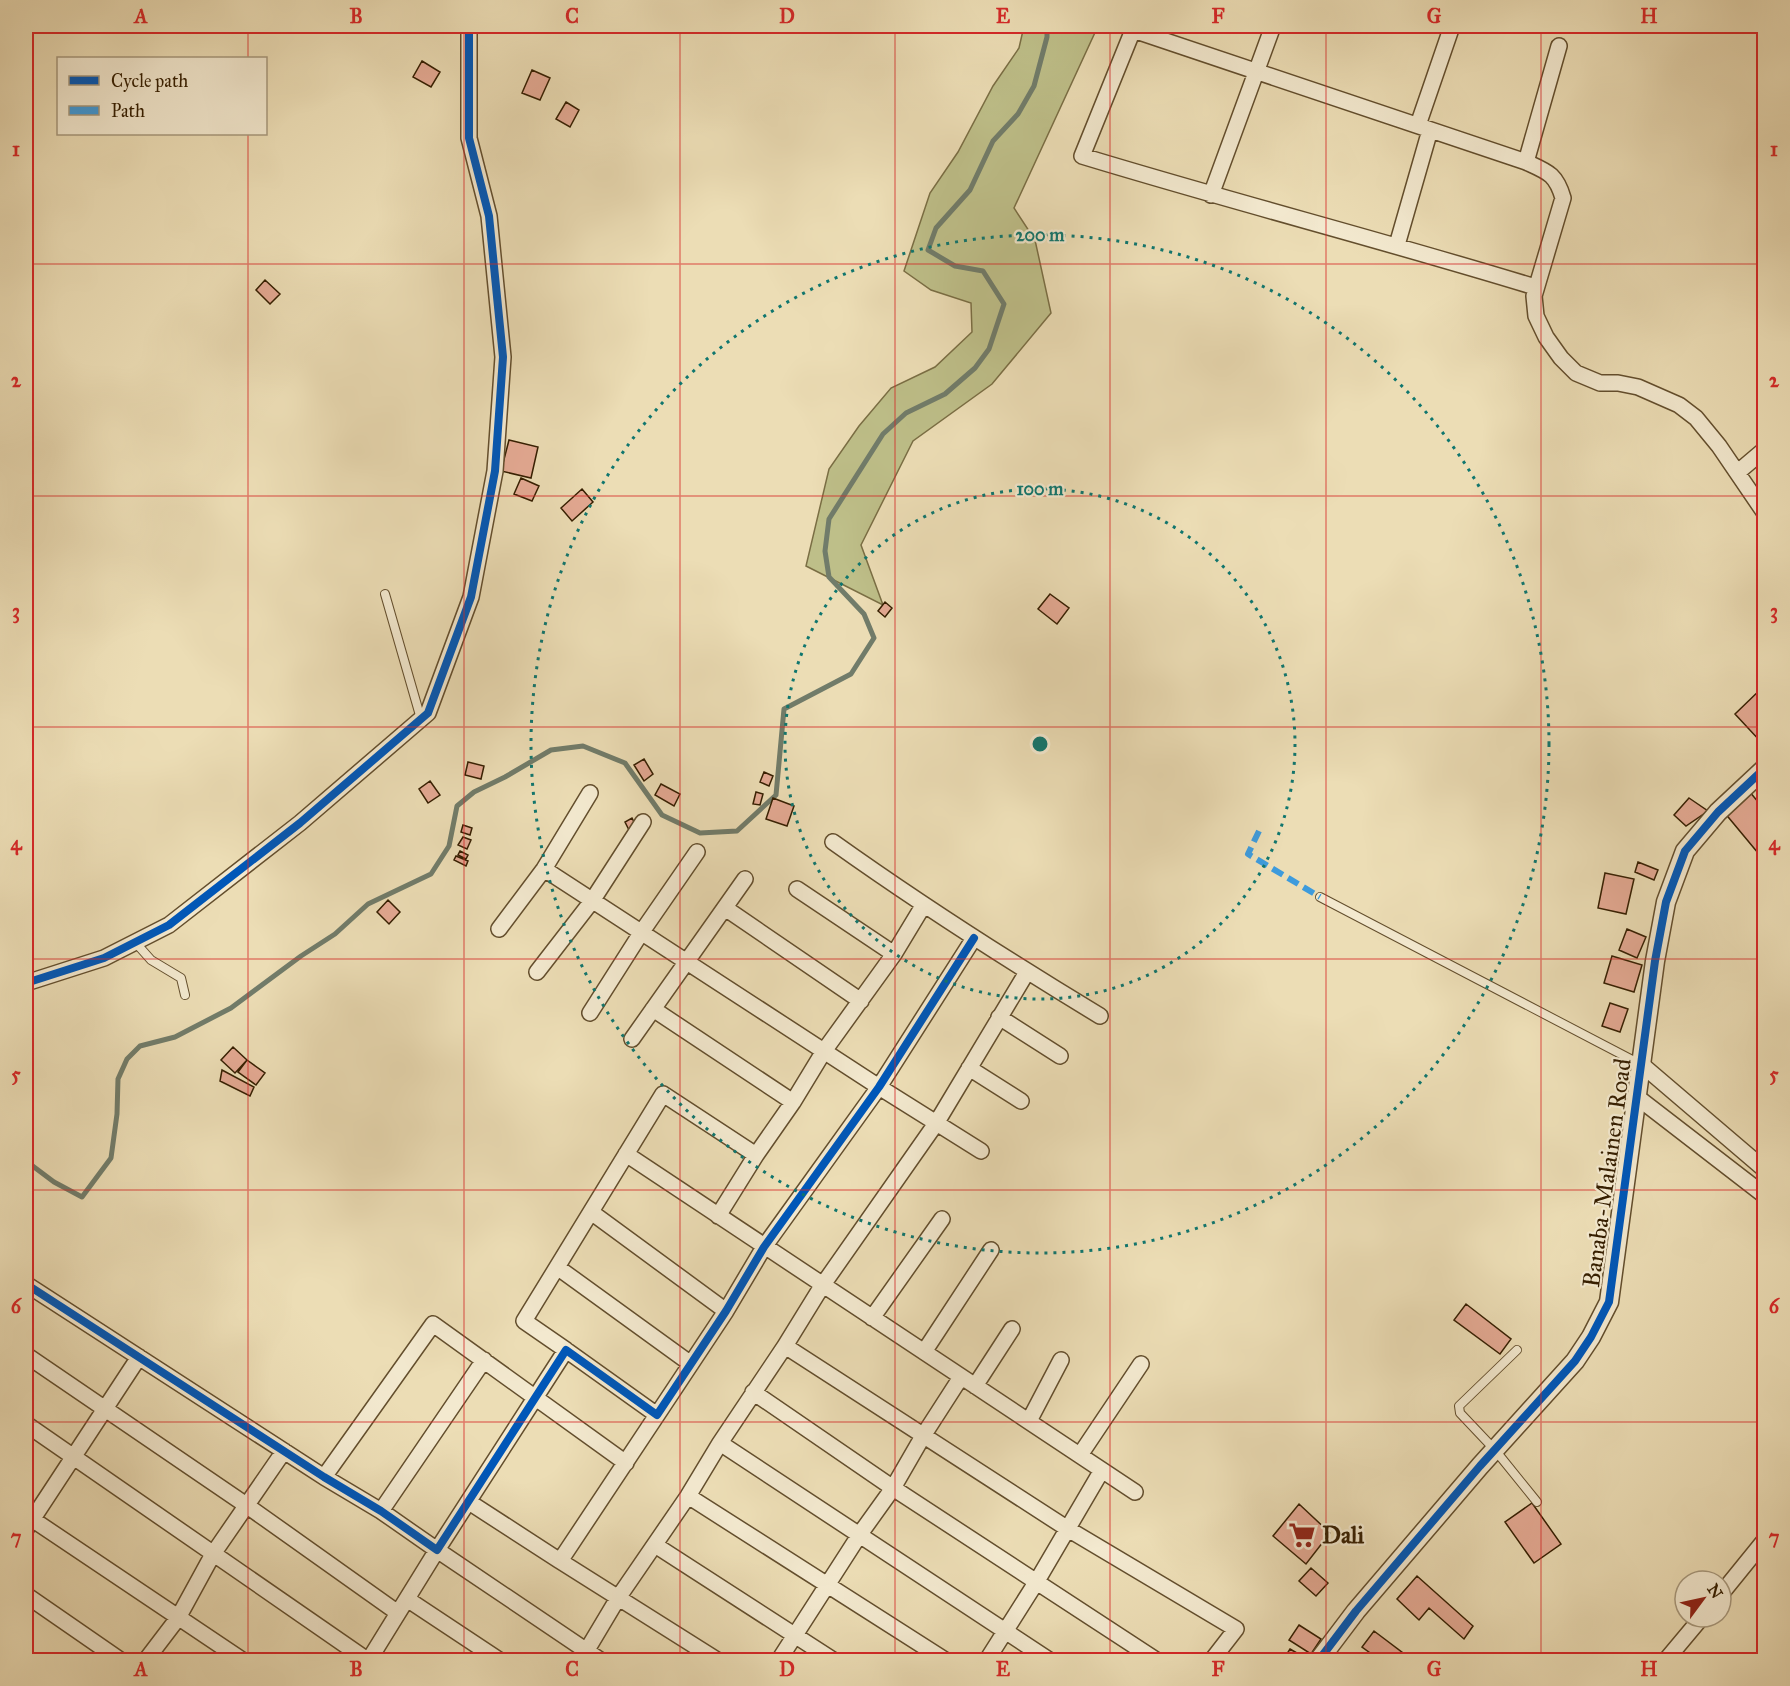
<svg xmlns="http://www.w3.org/2000/svg" width="1790" height="1686" viewBox="0 0 1790 1686" font-family="'IM FELL Great Primer',serif">
  <style>
    .green { fill: #bebf89; stroke: #7a6e44; stroke-width: 1.5 }
    .lines { fill: none; stroke-linecap: round; stroke-linejoin: round }
    .stream { stroke: #717c6a; stroke-width: 5 }
    .building { fill: #e5aa94; stroke: #351e00; stroke-width: 1.5 }
    .service-casing { stroke: #634e2d; stroke-width: 10 }
    .minor-casing { stroke: #634e2d; stroke-width: 18 }
    .tertiary-casing { stroke: #634e2d; stroke-width: 21 }
    .service { stroke: #f3e9cf; stroke-width: 8 }
    .minor { stroke: #f3e9cf; stroke-width: 15 }
    .tertiary { stroke: #f3e9cf; stroke-width: 18 }
    .quiet { stroke: #3e9bdc; stroke-width: 6; stroke-dasharray: 12 6; stroke-linecap: butt }
    .cycleway-casing { stroke: #f3e9cf; stroke-width: 11 }
    .cycleway { stroke: #0057b8; stroke-width: 8 }
    .grid { fill: none; stroke: #d62828; stroke-width: 1.5; stroke-opacity: 0.55 }
    .ring { fill: none; stroke: #0f766e; stroke-width: 3; stroke-dasharray: 3 6 }
    .labels { text-anchor: middle; stroke-width: 4.5; stroke-linejoin: round; paint-order: stroke }
    .street-label { font-size: 24px; fill: #351e00; stroke: #f3e9cf }
    .poi-label { font-size: 24px; font-weight: bold; fill: #351e00; stroke: #f3e9cf; text-anchor: start }
    .centre { fill: #0f766e; stroke: #f3e9cf; stroke-width: 3 }
    .ring-label { font-size: 18px; text-anchor: middle; font-weight: bold; fill: #0f766e; stroke: #f3e9cf; stroke-width: 4.5; stroke-linejoin: round; paint-order: stroke }
    .neatline { fill: none; stroke: #d62828; stroke-width: 2 }
    .grid-label { font-size: 20px; text-anchor: middle; font-weight: bold; fill: #d62828 }
  </style>
  <rect width="100%" height="100%" fill="#ecddb5"/>
  <filter id="stains"><feTurbulence type="fractalNoise" baseFrequency=".00333" numOctaves="4"/><feColorMatrix values="0 0 0 0 .2 0 0 0 0 .09 0 0 0 0 .02 0 0 0 .5 -.17"/></filter>
  <radialGradient id="worn" r=".72"><stop offset=".6" stop-color="#630" stop-opacity="0"/><stop offset="1" stop-color="#630" stop-opacity=".3"/></radialGradient>
  <path class="green" d="M1024 26H1098L1014 208 1035 240 1051 313 992 384 913 441 861 545 883 605 806 566 829 469 859 426 891 388 935 367 972 332 971 303 931 290 904 271 930 193 958 152 993 86 1019 48Z"/>
  <g class="lines">
    <path class="stream" d="M26 1161 54 1182 82 1197 111 1158 117 1114 118 1079 127 1059 140 1046 175 1037 231 1008 301 956 335 934 368 904 431 874 449 846 457 806 474 792 505 777 551 750 583 746 625 763 662 815 700 833 737 831 776 795 784 709 851 674 874 638 864 614 829 577 825 551 829 519 883 434 906 413 945 394 975 368 989 349 1004 304 983 271 955 266 928 250 936 228 970 190 993 141 1018 114 1034 86 1047 37V26"/>
  </g>
  <path class="building" d="M422 61 440 72 431 87 413 77Z
    M532 70 550 78 540 100 522 93Z
    M566 102 579 110 570 127 556 119Z
    M265 280 280 294 270 304 256 290Z
    M509 440 538 447 531 478 501 471Z
    M521 478 539 486 532 501 514 494Z
    M582 489 593 502 572 521 561 508Z
    M1050 594 1069 608 1057 624 1038 609Z
    M885 602 892 608 885 617 878 611Z
    M1764 686V739L1761 742 1735 714Z
    M644 759 653 774 644 781 634 765Z
    M468 762 484 766 481 779 465 775Z
    M764 772 773 776 769 786 760 782Z
    M430 781 440 795 428 803 419 789Z
    M661 784 680 794 674 806 655 795Z
    M1749 791 1764 809 1763 859 1724 812Z
    M756 792 763 794 760 805 753 804Z
    M773 798 794 806 787 826 766 819Z
    M1689 798 1708 811 1686 826 1674 815Z
    M632 818 638 830 631 834 625 822Z
    M463 825 472 828 470 835 461 832Z
    M463 837 471 840 467 849 458 845Z
    M460 851 468 855 466 859 458 855Z
    M456 856 468 861 466 866 454 860Z
    M1638 862 1658 870 1654 880 1635 872Z
    M1605 873 1634 879 1626 914 1598 908Z
    M388 900 400 912 389 924 377 912Z
    M1627 929 1646 937 1637 958 1619 950Z
    M1612 956 1642 965 1634 992 1604 983Z
    M1610 1003 1628 1009 1620 1032 1602 1026Z
    M233 1047 247 1060 235 1073 221 1060Z
    M247 1060 265 1073 256 1085 238 1072Z
    M222 1070 254 1087 250 1096 220 1081Z
    M1466 1304 1511 1339 1500 1354 1454 1320Z
    M1532 1503 1561 1544 1534 1563 1505 1522Z
    M1299 1504 1330 1533 1306 1564 1273 1536Z
    M1311 1568 1328 1583 1316 1596 1299 1581Z
    M1417 1576 1473 1626 1464 1639 1429 1608 1419 1620 1397 1599Z
    M1299 1625 1321 1639 1311 1654 1289 1640Z
    M1374 1631 1403 1653 1398 1660H1380L1362 1647Z
    M1290 1649 1309 1660H1283Z"/>
  <g class="lines">
    <defs>
      <path id="service" d="M385 594 421 719
        M1320 897 1640 1064
        M135 942 151 960 181 978 185 995
        M1517 1350 1459 1406 1460 1413 1495 1450 1537 1502"/>
      <path id="minor" d="M1134 26 1133 30 1526 162C1548 172 1556 174 1563 198L1534 296 1536 316 1546 337 1561 358 1576 373 1600 383H1618L1638 387 1679 405 1696 418 1719 446 1764 512
        M1133 30 1082 156C1233 202 1385 241 1535 287
        M1418 125 1452 26
        M1526 162 1559 46
        M1211 195 1273 26
        M1397 245 1430 130
        M1738 472 1764 450
        M833 842C920 904 1009 961 1100 1016
        M544 869 879 1087 981 1151
        M797 889 894 954
        M725 908 861 1001
        M499 929 544 869 590 793
        M537 972 592 901 643 822
        M26 983 104 958 169 925 300 823 428 713 471 597 495 471 503 357 489 216 469 138V26
        M653 1009 793 1102
        M590 1013 641 933 697 852
        M999 1017 1060 1056
        M632 1039 745 879
        M1641 1064 1764 1169
        M969 1068 1021 1101
        M1637 1097 1764 1195
        M626 1154 1135 1492
        M591 1212 726 1311
        M718 1216 756 1155 793 1102 824 1051 894 954 923 906
        M557 1267 691 1364
        M26 1284 324 1477 381 1511 437 1550 566 1350 657 1415 726 1311 764 1247 879 1087 974 938
        M872 1318 942 1219
        M785 1346 1068 1529 1236 1629 1212 1660
        M566 1350 524 1321 663 1094 756 1155
        M924 1352 991 1250
        M26 1355 246 1505 398 1613
        M975 1386 1012 1329
        M753 1392 893 1488 1156 1660
        M657 1415 560 1561 717 1660
        M1029 1421 1061 1360
        M26 1424 367 1660
        M720 1443 1049 1660
        M1080 1455 1141 1364
        M324 1477 433 1324 626 1463
        M688 1496 945 1660
        M469 1502 560 1561
        M381 1511 484 1360
        M26 1515 242 1660
        M26 1529 139 1357
        M655 1545 833 1660
        M1721 1594 1764 1541
        M26 1595 120 1660
        M407 1599 499 1660
        M146 1660 178 1618 213 1554 284 1451
        M369 1660 437 1550 600 1660
        M581 1660 618 1598 688 1496 720 1443 785 1346 822 1286 937 1122 1027 972
        M779 1660 860 1534 893 1488 923 1436 961 1377
        M987 1660 1037 1581 1102 1470
        M1666 1660 1702 1617"/>
      <path id="tertiary" d="M1319 1660 1356 1611 1480 1466 1575 1361 1591 1337 1609 1302 1655 961 1666 902 1685 851 1718 812 1764 769"/>
    </defs>
    <use href="#service" class="service-casing"/>
    <use href="#minor" class="minor-casing"/>
    <use href="#tertiary" class="tertiary-casing"/>
    <use href="#service" class="service"/>
    <use href="#minor" class="minor"/>
    <use href="#tertiary" class="tertiary"/>
    <path class="quiet" d="M1259 831 1248 854 1320 897"/>
    <defs>
      <path id="cycleway" d="M26 983 104 958 169 925 300 823 428 713 471 597 495 471 503 357 489 216 469 138V26
        M26 1284 324 1477 381 1511 437 1550 566 1350 657 1415 726 1311 764 1247 879 1087 974 938
        M1319 1660 1356 1611 1480 1466 1575 1361 1591 1337 1609 1302 1655 961 1666 902 1685 851 1718 812 1764 769"/>
    </defs>
    <use href="#cycleway" class="cycleway-casing"/>
    <use href="#cycleway" class="cycleway"/>
  </g>
  <path class="grid" d="M248 26V58M464 26V1660M680 26V1660M895 26V1660M1110 26V1660M1326 26V1660M1541 26V1660M248 134V1660M26 264H1764M26 496H1764M26 727H1764M26 959H1764M26 1190H1764M26 1422H1764"/>
  <g class="ring">
    <circle cx="1040" cy="744" r="255"/>
    <circle cx="1040" cy="744" r="509"/>
  </g>
  <defs>
    <symbol id="supermarket-bare" viewBox="-9 -9 18 18"><path d="M-6-5.5h2.5l.6 2H6L4.5 2H-2.5L-4.4-4H-6ZM-1.5 3.2a1.3 1.3 0 1 0 .1 0ZM3 3.2a1.3 1.3 0 1 0 .1 0Z" fill="#8f2418" stroke="#f3e9cf" stroke-width="2.5" paint-order="stroke"/></symbol>
  </defs>
  <g fill-rule="evenodd">
    <use href="#supermarket-bare" x="1283" y="1516" width="38" height="38"/>
  </g>
  <g class="labels">
    <g class="street-label">
      <text transform="translate(1607 1173) rotate(-82)" y="8">Banaba-Malainen Road</text>
    </g>
    <g class="poi-label">
      <text x="1322" y="1543">Dali</text>
    </g>
  </g>
  <circle cx="1040" cy="744" r="9" class="centre"/>
  <g class="ring-label">
    <text x="1040" y="241">200 m</text>
    <text x="1040" y="495">100 m</text>
  </g>
  <rect width="1790" height="1686" fill="none" stroke="#ecddb5" stroke-width="66"/>
  <rect x="57" y="57" width="210" height="78" fill="#f3e9cf" stroke="#a7987c" stroke-width="1.5"/>
  <rect x="69" y="76" width="30" height="9" fill="#0057b8" stroke="#a7987c" stroke-width="1.5"/>
  <text x="111" y="87" font-size="18" fill="#351e00">Cycle path</text>
  <rect x="69" y="106" width="30" height="9" fill="#3e9bdc" stroke="#a7987c" stroke-width="1.5"/>
  <text x="111" y="117" font-size="18" fill="#351e00">Path</text>
  <g transform="translate(1703 1599) rotate(57)"><circle r="28" fill="#f3e9cf" stroke="#a7987c" stroke-width="1.5"/>
  <path d="M0-4.5L10 22L0 15L-10 22Z" fill="#8f2418"/>
  <text y="-9" font-size="16" font-weight="bold" text-anchor="middle" fill="#351e00">N</text>
  </g>
  <rect x="33" y="33" width="1724" height="1620" class="neatline"/>
  <g class="grid-label">
    <text x="141" y="23">A</text>
    <text x="356" y="23">B</text>
    <text x="572" y="23">C</text>
    <text x="787" y="23">D</text>
    <text x="1003" y="23">E</text>
    <text x="1218" y="23">F</text>
    <text x="1434" y="23">G</text>
    <text x="1649" y="23">H</text>
    <text x="16" y="156">1</text>
    <text x="1774" y="156">1</text>
    <text x="16" y="387">2</text>
    <text x="1774" y="387">2</text>
    <text x="16" y="618">3</text>
    <text x="1774" y="618">3</text>
    <text x="16" y="850">4</text>
    <text x="1774" y="850">4</text>
    <text x="16" y="1081">5</text>
    <text x="1774" y="1081">5</text>
    <text x="16" y="1313">6</text>
    <text x="1774" y="1313">6</text>
    <text x="16" y="1544">7</text>
    <text x="1774" y="1544">7</text>
    <text x="141" y="1676">A</text>
    <text x="356" y="1676">B</text>
    <text x="572" y="1676">C</text>
    <text x="787" y="1676">D</text>
    <text x="1003" y="1676">E</text>
    <text x="1218" y="1676">F</text>
    <text x="1434" y="1676">G</text>
    <text x="1649" y="1676">H</text>
  </g>
  <rect width="100%" height="100%" filter="url(#stains)"/>
  <rect width="100%" height="100%" fill="url(#worn)"/>
</svg>
